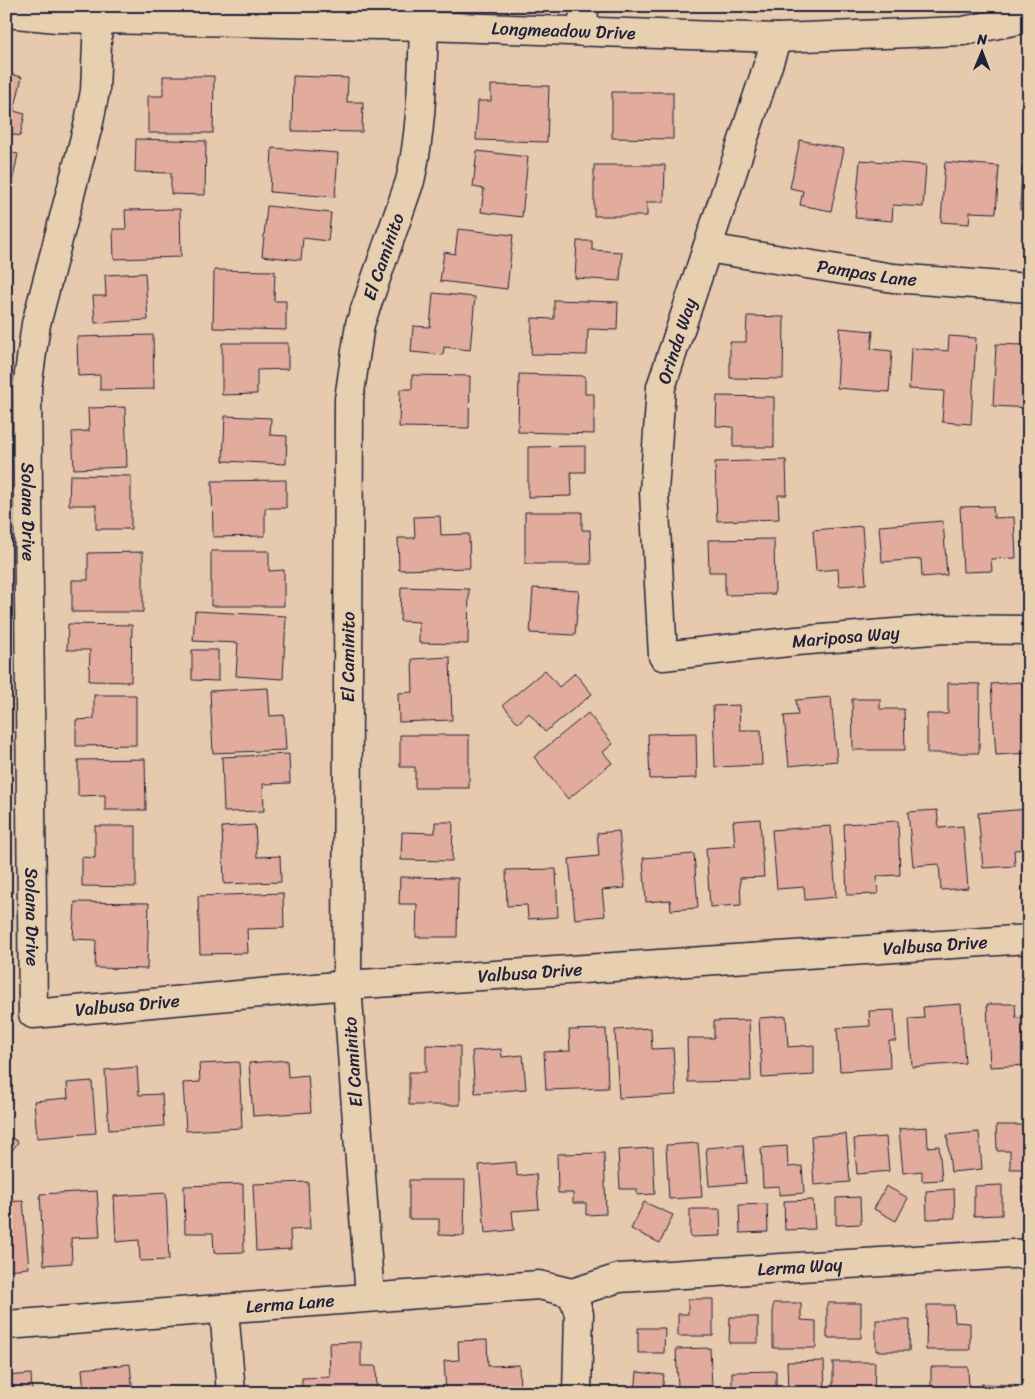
<svg xmlns="http://www.w3.org/2000/svg" width="1035" height="1399" viewBox="0 0 1035 1399" font-family="Sriracha,sans-serif">
  <style>
    .building { fill: #e1ab9d; stroke: #22223b }
    .lines { fill: none; stroke-linecap: round; stroke-linejoin: round }
    .minor-casing { stroke: #22223b; stroke-width: 31 }
    .tertiary-casing { stroke: #22223b; stroke-width: 31 }
    .minor { stroke: #e7cfb0; stroke-width: 28 }
    .tertiary { stroke: #e7cfb0; stroke-width: 28 }
    .labels { text-anchor: middle; stroke-width: 4; stroke-linejoin: round; paint-order: stroke }
    .street-label { font-size: 18px; fill: #22223b; stroke: #e7cfb0 }
  </style>
  <rect width="100%" height="100%" fill="#e7c9ad"/>
  <filter id="ink" filterUnits="userSpaceOnUse"><feTurbulence type="fractalNoise" baseFrequency=".02" numOctaves="2"/><feDisplacementMap in="SourceGraphic" scale="10" xChannelSelector="R" yChannelSelector="G"/><feConvolveMatrix kernelMatrix="1 2 1 2 8 2 1 2 1" color-interpolation-filters="sRGB"/></filter>
  <g filter="url(#ink)">
    <path class="building" d="M6 73 22 77 14 111 25 114 20 136 6 133Z
      M163 76H214L213 133H148V96H163Z
      M293 76 348 78 347 102H363L362 132 292 131Z
      M491 85 549 86 547 142 476 140 478 101H491Z
      M612 92H673V139L612 138Z
      M136 139 206 141 205 195 171 194V173L135 172Z
      M800 140 844 149 831 211 800 205 803 191 790 188Z
      M272 148 338 153 335 197 270 192Z
      M477 151 528 157 522 217 481 212 484 189 473 187Z
      M6 152 18 154 11 188 6 187Z
      M860 160 926 165 923 207 893 205 892 221 855 218Z
      M945 162 999 166 996 213 970 212 969 224 941 222Z
      M594 165H665L664 202H647V216H594Z
      M1022 168H1029V211L1020 210Z
      M267 206 331 213 328 241 303 238 301 260 262 256Z
      M180 209 181 257 114 259 113 229H126L125 210Z
      M458 229 513 235 507 289 440 281 444 252 455 254Z
      M577 241H592V250L622 252 620 281 575 278Z
      M214 270 275 271 274 301H286V330L213 328Z
      M145 273 148 320 95 323 93 296H106L105 275Z
      M433 293 475 297 470 350 444 347 443 355 411 352 413 326 430 327Z
      M554 300 618 302 617 330 588 329 587 355 531 354 532 318 554 319Z
      M747 316 784 317 783 379 730 378V342H746Z
      M840 328 873 331 871 349 892 351 889 392 837 388Z
      M153 335 154 389 100 390V375L78 376 77 337Z
      M949 336 976 338 971 424 942 422 944 391 909 389 911 348 948 351Z
      M222 343H288V369L257 370V394L222 395Z
      M996 344 1023 345 1022 363 1029 364V408L993 406Z
      M519 374 585 376V394H594V434L518 432Z
      M412 375 470 376 469 428 399 427 400 389H412Z
      M717 396 774 397V447H733V427L716 426Z
      M125 407 127 467 74 469 72 432 89 431 88 408Z
      M225 416 271 418 270 435 287 436 286 464 223 461Z
      M585 446V472H571L572 496 528 497V447Z
      M786 460 787 495H778L779 519 717 521 715 462Z
      M70 475 131 476V529H96V505H69Z
      M286 480V508H265V536L213 537 212 481Z
      M993 506 994 518 1014 517 1016 558 991 559 992 571 963 572 960 507Z
      M525 512H582V530H590L591 564H525Z
      M440 516 441 535 469 534 470 568 399 570 398 538H415L414 517Z
      M943 521 947 575 922 577 921 559 882 562 879 526Z
      M862 526 866 584 839 586 838 569 816 571 813 530Z
      M774 539 775 594 725 595V572H709L708 540Z
      M211 551H269V571L284 570V606H211Z
      M143 552V612H72V580H88V553Z
      M401 587 469 589 468 644 419 643V622L400 621Z
      M533 588 579 591 575 635 530 633Z
      M195 611 286 616 283 679 236 676 238 643 193 641Z
      M68 624 132 625 131 682 89 681 90 650H67Z
      M192 650H218V681L192 680Z
      M450 657 452 720 399 722 398 693 413 692 412 659Z
      M545 670 559 687 575 673 592 694 545 732 529 713 518 723 503 705Z
      M1022 682 1024 699H1029V753L996 755 991 684Z
      M948 683 980 684 979 753H927V714H948Z
      M268 688 270 716 284 715 286 750 213 753 210 691Z
      M94 695H136V745L76 746V720L94 719Z
      M831 697 837 761 789 766 784 716 798 715 796 700Z
      M852 699H880V709H904L905 750H853Z
      M739 705 740 730H761L762 765 715 767 713 706Z
      M588 713 613 744 603 752 612 763 568 799 534 757Z
      M696 733 697 778 650 779 648 734Z
      M400 735H469V788H415V767H400Z
      M289 754 290 783 263 784 264 811 224 812 222 757Z
      M145 759 146 810H105V795L78 796V760Z
      M1029 809V849L1014 850 1015 866 983 868 978 813Z
      M937 810 939 828 963 826 968 888 941 890 939 864 913 866 908 812Z
      M760 819 764 877 740 878 741 905 710 907 706 848 735 846 733 821Z
      M898 821 900 875 877 876 878 894 847 895 844 824Z
      M435 822H453L452 861 401 860 402 832 435 833Z
      M255 825 257 857 280 856 281 882 224 884 222 827Z
      M95 826H136V887L82 886V857L95 858Z
      M831 826 836 897 805 900 804 887 777 889 772 830Z
      M619 831 625 888 602 890 605 916 575 919 569 859 599 856 597 833Z
      M694 854 698 908 671 910 670 900 646 902 643 858Z
      M556 869 558 917 528 919 527 905 507 906 506 870Z
      M400 877 458 878 457 937H416L417 904H399Z
      M283 893 284 928 247 929 248 953 200 954 198 896Z
      M75 902 149 903 147 969 95 968 96 940 73 939Z
      M961 1004 965 1063 912 1067 909 1019 924 1018 923 1007Z
      M987 1004H1015L1016 1018H1029V1065L990 1067Z
      M894 1010 896 1041H889L890 1068 840 1071 837 1028 870 1026 869 1011Z
      M786 1016 788 1047 814 1045V1075L762 1078 759 1018Z
      M749 1020 751 1081 688 1082 687 1038H714V1021Z
      M651 1028 652 1049 673 1048 676 1095 619 1098 615 1030Z
      M606 1029 608 1088 546 1090 544 1052 570 1051 569 1030Z
      M426 1045 460 1046V1105H409V1072H426Z
      M501 1049 502 1057 523 1055 526 1089 475 1093 472 1051Z
      M287 1060 288 1077 308 1075 311 1112 253 1116 249 1063Z
      M239 1062 242 1128 186 1131 183 1083 200 1082 199 1064Z
      M137 1067 139 1095 162 1094 164 1126 109 1130 105 1070Z
      M92 1081 96 1133 37 1138 34 1101 68 1098 67 1083Z
      M996 1125H1029V1169H1010V1151H997Z
      M927 1127 928 1147 939 1146 942 1180 922 1181V1171L903 1173 899 1129Z
      M979 1132 982 1169 951 1172 947 1135Z
      M6 1134 18 1142 6 1159Z
      M846 1134 850 1182 814 1185 811 1136Z
      M886 1137 889 1171 857 1174 854 1139Z
      M698 1143 702 1197 669 1199 666 1145Z
      M743 1145 746 1183 709 1186 706 1148Z
      M787 1146 788 1167 802 1166 804 1193 779 1195V1186L763 1187 761 1148Z
      M653 1148 655 1194 637 1195V1189H620L618 1150Z
      M604 1153 606 1214 586 1215V1203H573V1193H558L557 1154Z
      M516 1162 517 1176 536 1174 539 1209 512 1211 514 1230 485 1233 479 1165Z
      M409 1180H465L464 1236 439 1235V1219H409Z
      M308 1182 310 1229 290 1230 291 1249 256 1251 253 1184Z
      M243 1184 244 1252 214 1253 213 1233H185L184 1186Z
      M1002 1185V1215L974 1216V1186Z
      M886 1186 908 1198 896 1221 874 1209Z
      M1029 1186V1212H1023L1022 1187Z
      M954 1189 955 1218 927 1219 926 1191Z
      M97 1191 100 1237 71 1238 72 1263 44 1265 40 1194Z
      M166 1193 169 1260 140 1261 139 1240 116 1242 114 1196Z
      M860 1197 861 1224 836 1225V1198Z
      M813 1200 815 1229 785 1230 784 1201Z
      M23 1201 29 1268 6 1270V1202Z
      M644 1202 673 1215 660 1243 631 1229Z
      M767 1204 768 1232 740 1233 739 1205Z
      M690 1209H720L721 1236 690 1237Z
      M688 1299H713V1336H678V1314H688Z
      M773 1303H801V1320L816 1321V1348H773Z
      M827 1303H861V1338H827Z
      M927 1305H954L955 1322 970 1323V1350H926Z
      M730 1317H758V1343H729Z
      M876 1320H910L909 1351H876Z
      M638 1328H665L664 1353H638Z
      M487 1340 488 1366 519 1365 520 1393H446L444 1361 459 1360 458 1341Z
      M361 1342V1366H376L377 1393H302V1378L330 1377 329 1343Z
      M710 1348 712 1386 678 1387 676 1349Z
      M824 1361 825 1393H788L787 1362Z
      M833 1362H875L874 1393H833Z
      M130 1364 133 1393H84L82 1369Z
      M931 1367H968L969 1393H931Z
      M1024 1370H1029V1393H1024Z
      M776 1371V1393H732V1372Z
      M637 1372 664 1375 662 1393H635Z
      M31 1374 32 1393H6V1376Z
      M981 1384 1015 1385V1393H981Z"/>
    <g class="lines">
      <defs>
        <g id="minor">
          <path id="s1" d="M98 19 95 91 89 122 36 324 27 388 33 1014 347 985 1029 939"/>
          <path d="M583 32 584 6"/>
          <path id="s2" d="M777 38 661 387 654 492 663 656 797 641 944 629 1029 630"/>
          <path id="s3" d="M707 248 893 278 1029 288"/>
          <path d="M572 1293 579 1314 577 1393"/>
          <path id="s4" d="M370 1297 347 985 349 399 360 324 410 181C422 130 422 78 424 26"/>
          <path d="M224 1309 231 1393"/>
          <path id="s5" d="M6 1325 539 1285 572 1293 619 1278 1029 1253"/>
        </g>
        <g id="tertiary">
          <path id="s6" d="M6 13 57 18 424 26 777 38 963 31 1029 18"/>
        </g>
      </defs>
      <use href="#minor" class="minor-casing"/>
      <use href="#tertiary" class="tertiary-casing"/>
      <use href="#minor" class="minor"/>
      <use href="#tertiary" class="tertiary"/>
    </g>
  </g>
  <g class="labels">
    <g class="street-label">
      <text dy="6" stroke="none"><textPath href="#s6" startOffset="558">Longmeadow Drive</textPath></text>
      <text dy="6" stroke="none"><textPath href="#s4" startOffset="1046">El Caminito</textPath></text>
      <text dy="6" stroke="none"><textPath href="#s3" startOffset="162">Pampas Lane</textPath></text>
      <text transform="translate(677 341) rotate(-72)" y="6">Orinda Way</text>
      <text dy="6" stroke="none"><textPath href="#s1" startOffset="501">Solana Drive</textPath></text>
      <text dy="6" stroke="none"><textPath href="#s2" startOffset="821">Mariposa Way</textPath></text>
      <text dy="6" stroke="none"><textPath href="#s4" startOffset="641">El Caminito</textPath></text>
      <text dy="6" stroke="none"><textPath href="#s1" startOffset="906">Solana Drive</textPath></text>
      <text dy="6" stroke="none"><textPath href="#s1" startOffset="1908">Valbusa Drive</textPath></text>
      <text dy="6" stroke="none"><textPath href="#s1" startOffset="1502">Valbusa Drive</textPath></text>
      <text dy="6" stroke="none"><textPath href="#s1" startOffset="1098">Valbusa Drive</textPath></text>
      <text transform="translate(353 1062) rotate(-94)" y="6">El Caminito</text>
      <text dy="6" stroke="none"><textPath href="#s5" startOffset="799">Lerma Way</textPath></text>
      <text dy="6" stroke="none"><textPath href="#s5" startOffset="285">Lerma Lane</textPath></text>
    </g>
  </g>
  <rect width="1035" height="1399" fill="none" stroke="#e7cfb0" stroke-width="25"/>
  <rect x="12" y="12" width="1010" height="1374" fill="none" stroke="#22223b" stroke-width="2" filter="url(#ink)"/>
  <g transform="translate(982 52) rotate(1)" stroke="#e7cfb0" stroke-width="4" paint-order="stroke">
  <path d="M0-4L9 19L0 12L-9 19Z" fill="#22223b"/>
  <text y="-8" font-size="14" font-weight="bold" text-anchor="middle" fill="#22223b">N</text>
  </g>
</svg>
